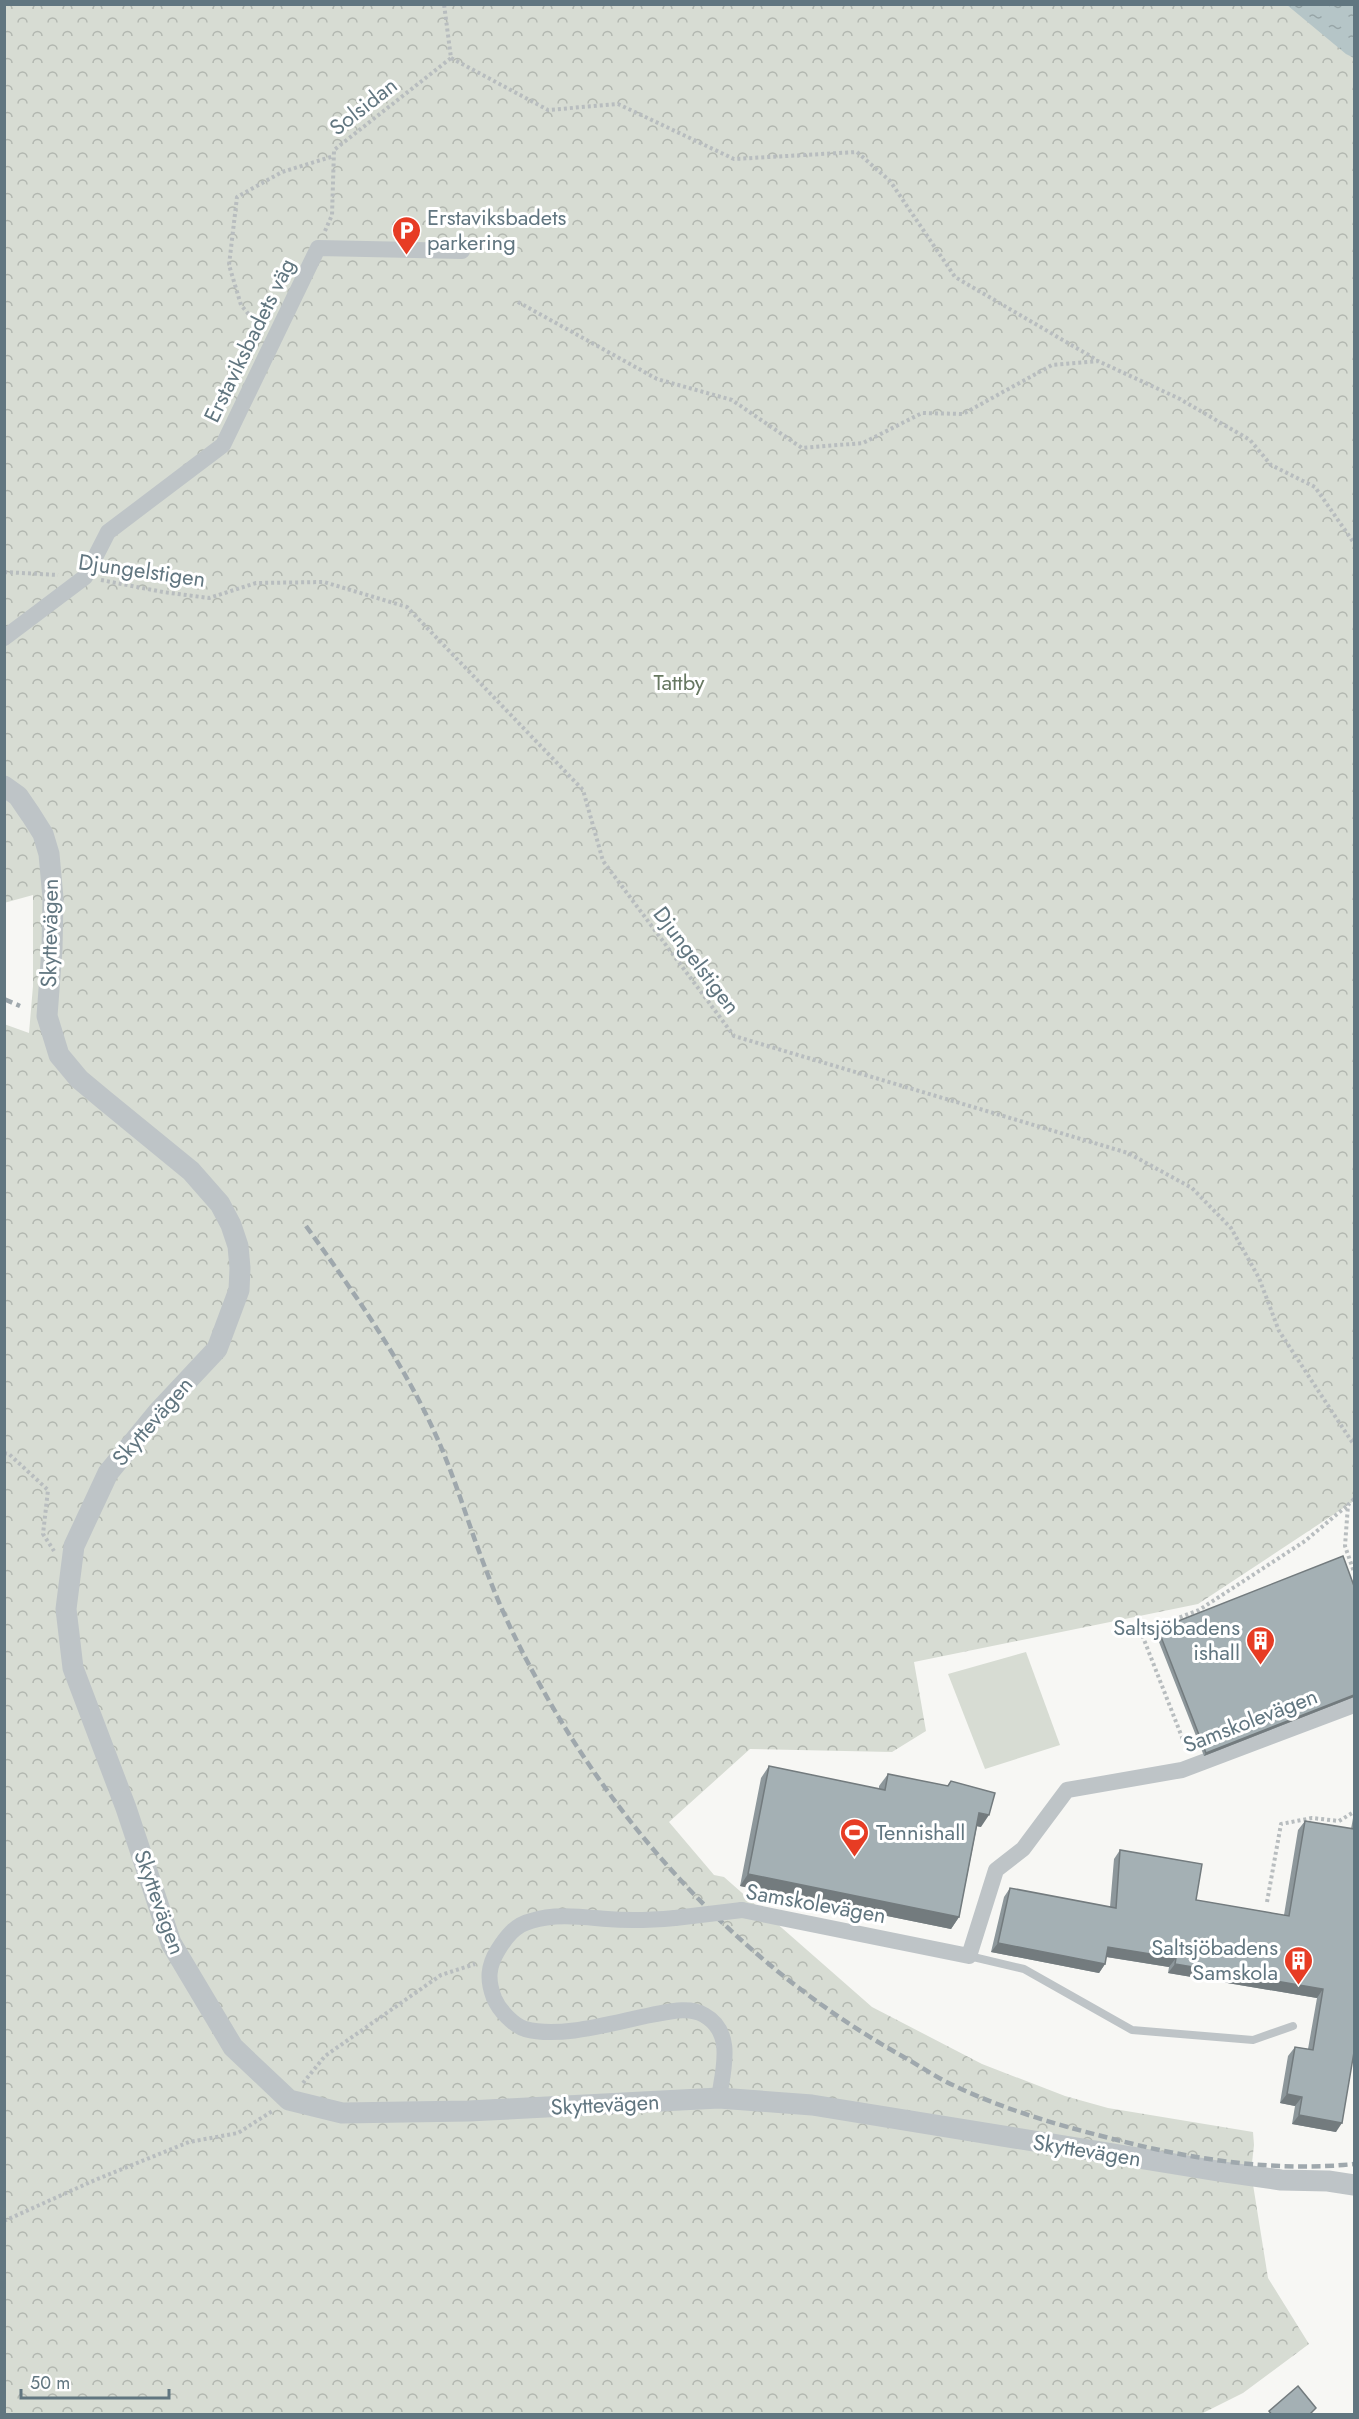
<svg xmlns="http://www.w3.org/2000/svg" width="1359" height="2419" viewBox="0 0 1359 2419" font-family="Jost,sans-serif">
  <style>
    .forest { fill: url(#forest-crowns) }
    .pitch { fill: #d7dcd3 }
    .water { fill: url(#water-ripples) }
    .lines { fill: none; stroke-linecap: round; stroke-linejoin: round }
    .path { stroke: #b8bdbf; stroke-width: 4; stroke-dasharray: 3 3; stroke-linecap: butt }
    .service { stroke: #bec4c7; stroke-width: 8 }
    .minor { stroke: #bec4c7; stroke-width: 16 }
    .tertiary { stroke: #bec4c7; stroke-width: 21 }
    .rail { stroke: #9fa8ad; stroke-width: 4.5; stroke-dasharray: 9 4.5; stroke-linecap: butt }
    .minor-bridge { stroke: #bec4c7; stroke-width: 16 }
    .wall { fill: #8d979b }
    .shaded-wall { fill: #737b7e }
    .building { fill: #a4b0b4; stroke: #737b7e; stroke-width: 1.5 }
    .labels { text-anchor: middle; stroke-width: 6; stroke-linejoin: round; paint-order: stroke }
    .street-label { font-size: 22px; fill: #617680; stroke: #fff }
    .poi-label { font-size: 22px; fill: #617680; stroke: #fff; text-anchor: start }
    .park-label { font-size: 22px; fill: #677861; stroke: #fff }
  </style>
  <defs>
    <pattern id="forest-crowns" width="20" height="18" patternUnits="userSpaceOnUse" patternTransform="scale(1.5)"><rect width="20" height="18" fill="#d7dcd3"/><path d="M2 6a3 3 0 1 1 6 0M12 15a3 3 0 1 1 6 0" fill="none" stroke="#b2b7b0"/></pattern>
    <pattern id="water-ripples" width="26" height="14" patternUnits="userSpaceOnUse" patternTransform="scale(1.5)"><rect width="26" height="14" fill="#b5c5c7"/><path d="M2 4q2-2 4 0t4 0M15 11q2-2 4 0t4 0" fill="none" stroke="#97a5a7"/></pattern>
  </defs>
  <rect width="100%" height="100%" fill="#f7f7f4"/>
  <path class="forest" d="M5 5H1354V1501L1198 1604 914 1662 926 1731 892 1752 750 1749 669 1822 714 1875 724 1877 872 2007 982 2064 1065 2096 1108 2108 1253 2132 1254 2145 1251 2172 1268 2278 1309 2344 1243 2393 1201 2414H5L4 1024 29 1033 33 986V895L4 903Z"/>
  <path class="pitch" d="M1026 1652 1060 1745 985 1769 948 1674Z"/>
  <path class="water" d="M1283 5H1354V58L1346 54 1287 5Z"/>
  <g class="lines">
    <path class="path" d="M451 58 548 110 618 104 734 159 857 152 890 181 955 277 1097 360
      M325 231 332 215 334 150 451 58 444 4
      M518 302 657 379 732 400 802 448 863 443 922 413 963 414 1052 365 1098 361 1180 399 1250 440 1271 465 1315 487 1354 543
      M260 328 241 305 229 265 237 197 282 172 334 156
      M4 572 58 575
      M101 580 163 592 209 598 256 583 324 582 407 607 583 790 603 861 734 1036 1128 1153 1192 1188 1231 1228 1259 1278 1279 1331 1354 1445
      M4 1453 9 1454 48 1490 43 1534 54 1551
      M1354 1499 1348 1505 1345 1546 1354 1572
      M1187 1750 1141 1632 1199 1610 1305 1541 1348 1505
      M1267 1902 1281 1824 1312 1818 1339 1821 1354 1812
      M303 2083 325 2056 441 1975 475 1964
      M4 2221 95 2180 189 2142 238 2133 274 2110"/>
    <path class="service" d="M969 1956 1024 1969 1132 2030 1253 2040 1293 2026"/>
    <path class="minor" d="M4 638 85 577 108 532 223 445 318 248 462 251
      M742 1910 969 1956 996 1870 1023 1849 1067 1790 1182 1770 1354 1705
      M675 1918C653 1920 630 1921 607 1919 583 1917 555 1913 531 1921 515 1925 506 1937 498 1950 488 1966 487 1980 494 1998 499 2010 513 2025 525 2029 561 2039 615 2022 651 2015 668 2012 689 2006 704 2015 735 2032 723 2070 719 2098"/>
    <path class="tertiary" d="M4 786 18 796 31 815 43 834 49 854 53 898 52 949 47 1016 59 1055 79 1079 103 1099 191 1171 220 1204 231 1225 238 1246 240 1268 239 1290 217 1349 158 1412 108 1473 74 1546 66 1609 73 1668 126 1808 171 1943 233 2047 289 2100 342 2113 469 2111 719 2098 812 2105 1224 2172 1281 2180 1328 2181 1354 2185"/>
    <path class="rail" d="M4 999 20 1006
      M306 1226C355 1294 404 1363 438 1440 457 1483 470 1530 488 1575 503 1615 523 1655 544 1692 629 1843 751 1971 902 2056 920 2066 937 2078 955 2086 1007 2111 1065 2127 1121 2141 1196 2160 1277 2172 1354 2164"/>
    <path class="minor-bridge" d="M675 1918 742 1910"/>
  </g>
  <path class="wall" d="M1354 1586V1697L1204 1756 1155 1632 1158 1629Z
    M769 1766 879 1789V1786L888 1774 947 1786 951 1781 981 1827 977 1826 959 1917 951 1929 740 1886 761 1778Z
    M1354 1815V2052L1336 2132 1292 2124 1295 2106 1280 2103 1288 2056 1295 2047 1308 2049 1317 1998 1168 1973 1169 1967 1106 1957 1105 1964 1099 1973 991 1952 1004 1897 1010 1888 1110 1907 1114 1859 1120 1850 1196 1900 1284 1915 1298 1830 1305 1821 1351 1829 1353 1818Z"/>
  <path class="shaded-wall" d="M1354 1695V1697L1204 1756 1206 1753Z
    M979 1813 989 1815 981 1827 971 1825Z
    M748 1874 959 1917 951 1929 740 1886Z
    M998 1943 1105 1964 1099 1973 991 1952Z
    M1108 1947 1176 1958 1169 1967 1101 1956Z
    M1175 1964 1323 1989 1317 1998 1168 1973Z
    M1287 2094 1302 2097 1295 2106 1280 2103Z
    M1299 2115 1342 2123 1336 2132 1292 2124Z"/>
  <path class="building" d="M1343 1556 1354 1586V1695L1206 1753 1158 1629Z
    M769 1766 885 1790 888 1774 948 1786 951 1781 995 1793 989 1815 979 1813 959 1917 748 1874Z
    M1305 1821 1354 1829V2052L1342 2123 1299 2115 1302 2097 1287 2094 1295 2047 1313 2050 1323 1989 1175 1964 1176 1958 1108 1947 1105 1964 998 1943 1010 1888 1116 1908 1120 1850 1202 1864 1196 1900 1289 1916Z
    M1298 2386 1316 2408 1309 2415H1272L1269 2411Z"/>
  <defs>
    <symbol id="parking-pin" viewBox="-11 -11 22 30"><path d="M0 17L-7.5 6A9.5 9.5 0 1 1 7.5 6Z" fill="#e73c24" stroke="#fff"/><path d="M-3.5-5.5H1a3.5 3.5 0 0 1 0 7H-1V5.5H-3.5ZM-1-3.4V-.6H.8a1.4 1.4 0 0 0 0-2.8Z" fill="#fff"/></symbol>
    <symbol id="building-pin" viewBox="-11 -11 22 30"><path d="M0 17L-7.5 6A9.5 9.5 0 1 1 7.5 6Z" fill="#e73c24" stroke="#fff"/><path d="M-4-6H4V6H1V3H-1V6H-4ZM-2.5-4.3h1.7v1.8h-1.7ZM.8-4.3h1.7v1.8H.8ZM-2.5-1h1.7V.8h-1.7ZM.8-1h1.7V.8H.8Z" fill="#fff"/></symbol>
    <symbol id="stadium-pin" viewBox="-11 -11 22 30"><path d="M0 17L-7.5 6A9.5 9.5 0 1 1 7.5 6Z" fill="#e73c24" stroke="#fff"/><path d="M0-5a6.5 5 0 1 0 0 10a6.5 5 0 1 0 0-10ZM-3.5-1.8h7v3.6h-7Z" fill="#fff"/></symbol>
  </defs>
  <g fill-rule="evenodd">
    <use href="#parking-pin" x="390" y="214" width="33" height="45"/>
    <use href="#building-pin" x="1244" y="1624" width="33" height="45"/>
    <use href="#stadium-pin" x="838" y="1816" width="33" height="45"/>
    <use href="#building-pin" x="1282" y="1944" width="33" height="45"/>
  </g>
  <g class="labels">
    <g class="street-label">
      <text transform="translate(363 106) rotate(-38)" y="8">Solsidan</text>
      <text transform="translate(249 340) rotate(-64)" y="8">Erstaviksbadets väg</text>
      <text transform="translate(142 570) rotate(8)" y="8">Djungelstigen</text>
      <text transform="translate(49 933) rotate(-89)" y="8">Skyttevägen</text>
      <text transform="translate(697 960) rotate(53)" y="8">Djungelstigen</text>
      <text transform="translate(152 1421) rotate(-49)" y="8">Skyttevägen</text>
      <text transform="translate(1250 1720) rotate(-21)" y="8">Samskolevägen</text>
      <text transform="translate(160 1902) rotate(70)" y="8">Skyttevägen</text>
      <text transform="translate(816 1903) rotate(10)" y="8">Samskolevägen</text>
      <text transform="translate(605 2104) rotate(-3)" y="8">Skyttevägen</text>
      <text transform="translate(1087 2150) rotate(9)" y="8">Skyttevägen</text>
    </g>
    <g class="poi-label">
      <text x="427" y="225">Erstaviksbadets<tspan x="427" dy="25">parkering</tspan></text>
      <text x="1240" y="1635" text-anchor="end">Saltsjöbadens<tspan x="1240" dy="25">ishall</tspan></text>
      <text x="876" y="1840">Tennishall</text>
      <text x="1278" y="1955" text-anchor="end">Saltsjöbadens<tspan x="1278" dy="25">Samskola</tspan></text>
    </g>
    <g class="park-label">
      <text x="679" y="690">Tattby</text>
    </g>
  </g>
  <rect width="1359" height="2419" fill="none" stroke="#617680" stroke-width="12"/>
  <path d="M21 2389v9h148v-9" fill="none" stroke="#617680" stroke-width="3"/>
  <text x="30" y="2389" font-size="18" fill="#617680" stroke="#ffffff" stroke-width="4.5" paint-order="stroke">50 m</text>
</svg>
